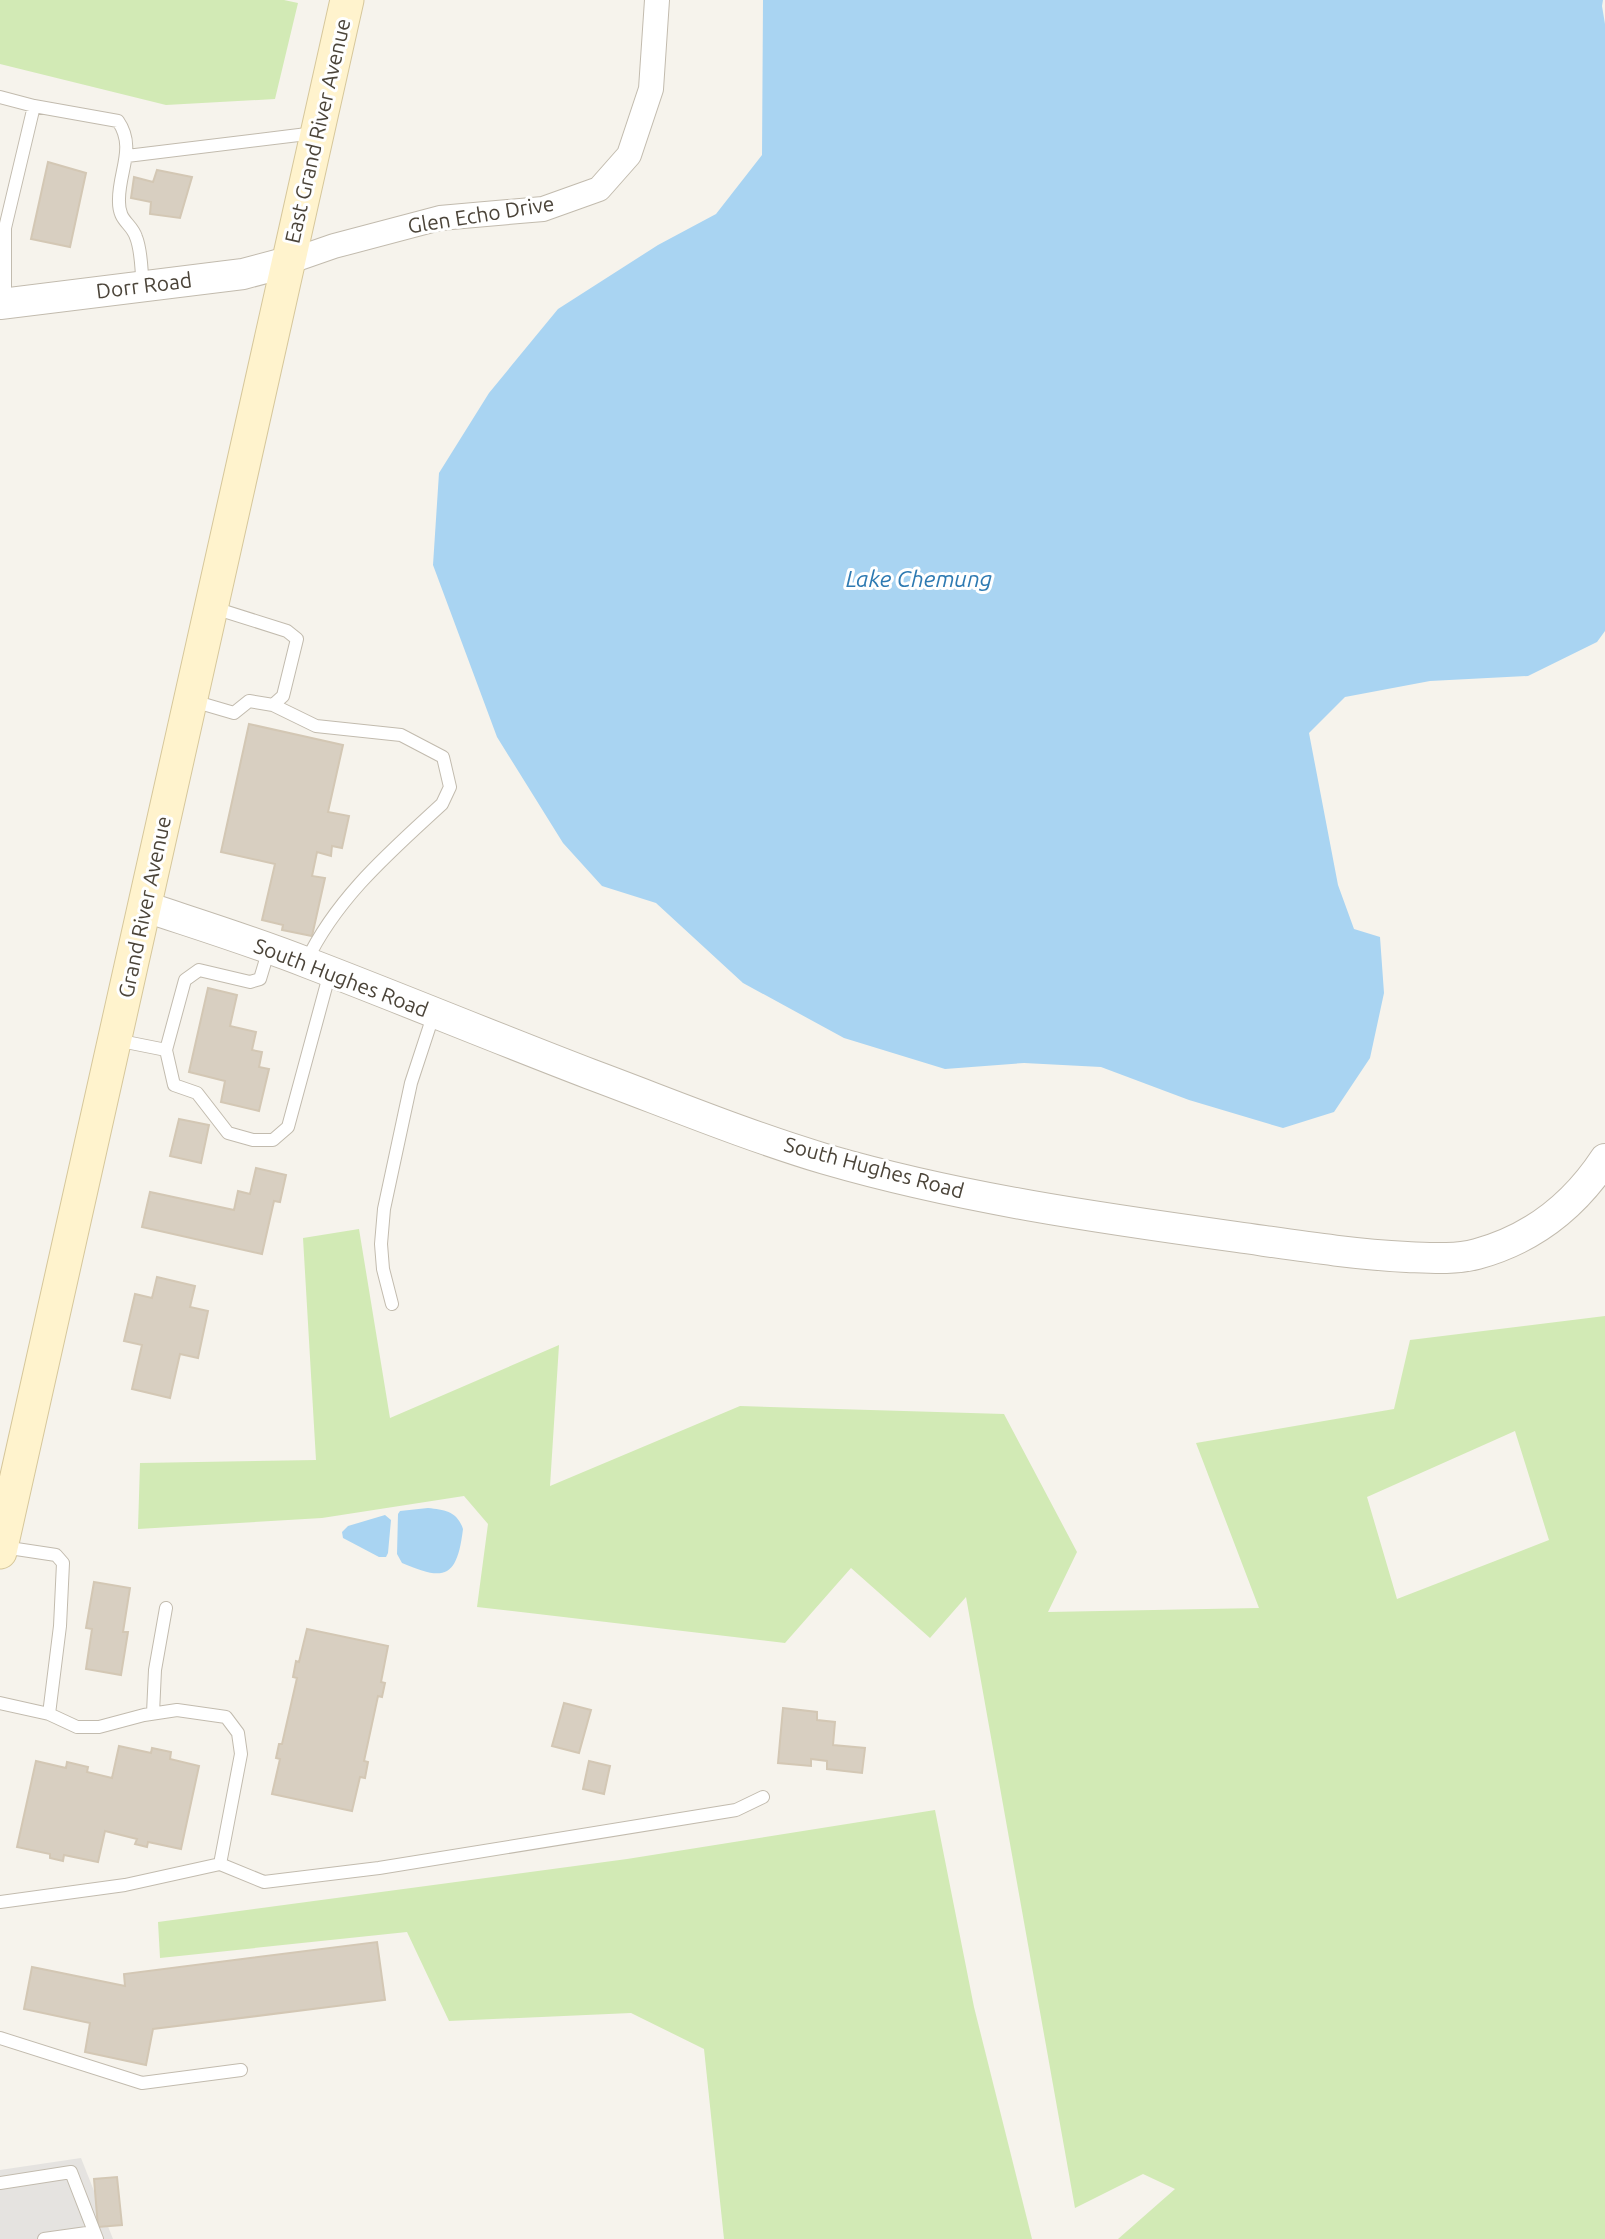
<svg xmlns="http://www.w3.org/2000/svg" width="1605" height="2239" viewBox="0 0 1605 2239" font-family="Ubuntu,sans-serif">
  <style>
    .green { fill: #d2eab5; fill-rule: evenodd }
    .parking { fill: #e5e3e0 }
    .water { fill: #a9d4f2 }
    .building { fill: #d8cfc1; stroke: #d3c7b4; stroke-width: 2 }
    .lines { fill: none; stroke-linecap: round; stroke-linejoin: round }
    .service-casing { stroke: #c2bbae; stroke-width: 14 }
    .minor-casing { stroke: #c2bbae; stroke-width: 26 }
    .tertiary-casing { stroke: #c2bbae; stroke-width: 32 }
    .secondary-casing { stroke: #d6c79b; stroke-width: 35 }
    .service { stroke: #fff; stroke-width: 12 }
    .minor { stroke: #fff; stroke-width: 24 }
    .tertiary { stroke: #fff; stroke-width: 30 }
    .secondary { stroke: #fff3cd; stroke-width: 33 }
    .labels { text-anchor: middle; stroke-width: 6; stroke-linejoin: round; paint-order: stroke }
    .street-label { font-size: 21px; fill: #4b4439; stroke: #fff }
    .water-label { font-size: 23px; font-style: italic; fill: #2e7ab2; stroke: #fff }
  </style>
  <rect width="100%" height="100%" fill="#f6f3ec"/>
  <path class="green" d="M0 0H284L298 3 275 99 166 105 0 64Z
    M359 1229 390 1418 559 1345 550 1486 740 1406 1004 1414 1077 1552 1048 1612 1259 1608 1196 1443 1394 1409 1410 1340 1605 1316V2239H1118L1175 2189 1143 2174 1075 2208 966 1597 930 1638 851 1568 785 1643 477 1607 488 1524 464 1496 322 1518 138 1529 140 1463 316 1460 303 1238ZM1515 1431 1549 1540 1397 1599 1367 1497Z
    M935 1810 974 2007 1032 2239H724L704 2049 631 2013 449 2021 407 1932 160 1958 158 1922 627 1859Z"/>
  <path class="parking" d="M81 2158 113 2239H0V2170Z"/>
  <path class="water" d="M763 0H1603L1602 6 1605 24V631L1597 642 1528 676 1430 681 1345 697 1309 733 1338 885 1354 929 1380 937 1384 993 1370 1058 1334 1112 1283 1128 1189 1100 1101 1067 1024 1063 945 1069 844 1038 743 983 656 903 602 886 563 843 497 737 433 565 439 473 489 393 558 309 658 245 716 214 762 155Z
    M428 1508C445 1510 457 1511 463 1529 457 1579 444 1581 402 1563L397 1554 398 1514 400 1511Z
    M385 1515 391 1520 388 1553 386 1557H379L343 1538 342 1532 348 1526Z"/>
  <path class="building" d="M48 162 86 173 70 247 31 239Z
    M157 170 192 177 180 218 150 214 151 202 131 198 134 177 153 182Z
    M249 724 343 745 328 812 349 816 342 848 332 846 331 856 317 852 312 876 325 878 312 936 282 930 283 925 262 920 275 864 221 852Z
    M208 988 237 995 230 1026 256 1032 252 1050 262 1052 259 1067 269 1069 259 1111 221 1102 225 1081 189 1072Z
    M179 1119 209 1125 201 1163 170 1156Z
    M256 1168 286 1175 280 1202 274 1201 262 1254 142 1227 150 1192 234 1210 238 1191 250 1194Z
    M157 1277 195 1286 190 1307 208 1311 198 1358 180 1354 170 1398 132 1389 142 1345 124 1341 135 1294 152 1298Z
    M94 1582 130 1588 123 1632H128L121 1675 86 1669 92 1629 86 1628Z
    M307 1629 388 1646 381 1682 385 1683 382 1697 378 1696 364 1761 368 1762 365 1778 360 1777 352 1811 272 1794 280 1759 276 1758 279 1744H282L297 1678 293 1677 296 1661 299 1662Z
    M564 1703 591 1710 579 1753 552 1746Z
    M783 1708 817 1712V1720L835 1722 833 1745 865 1748 862 1773 827 1769V1761L811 1759V1766L778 1763Z
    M119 1746 151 1753 152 1748 171 1752 170 1759 199 1766 181 1849 148 1842 147 1847 135 1844 137 1839 105 1831 98 1862 64 1855 63 1861 50 1858V1854L17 1847 36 1761 66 1768 67 1762 88 1767 87 1772 112 1778Z
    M589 1761 610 1766 604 1794 583 1789Z
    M377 1942 385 2000 153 2029 146 2065 85 2052 90 2023 24 2009 32 1967 125 1986 124 1974Z
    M117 2177 122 2225 98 2227 94 2179Z"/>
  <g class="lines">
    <defs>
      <path id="service" d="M0 97 34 106
        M127 156 315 133
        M5 303V228L34 106 118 121C136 147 119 171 119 199 118 222 131 222 136 237 142 252 141 271 143 286
        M193 701 234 713 249 701 273 705 283 696 297 639 287 631 211 607
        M273 705 316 726 401 735 443 757 450 787 442 804C390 852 337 897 306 962
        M116 1040 166 1050 174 1085 197 1093 228 1133 253 1140H273L288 1127 330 972
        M166 1050 185 980 199 970 250 982 260 979 269 949
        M392 1304 383 1269 381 1244 384 1209 411 1083 434 1013
        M3 1547 56 1555 63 1563 60 1626 49 1714
        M0 1703 49 1714 77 1727H99L144 1715 177 1710 226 1717 238 1733 241 1754 220 1864
        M153 1713 155 1670 166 1608
        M0 1902 125 1885 220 1864 264 1882 379 1868 736 1810 763 1797
        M0 2038 142 2083 241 2070
        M0 2183 71 2172 97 2239
        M44 2239 94 2232"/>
      <path id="minor" d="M288 262 334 246 440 218 543 209 599 189 629 155 651 89 657 0"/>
      <path id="tertiary" d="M0 304 243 274 288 262
        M146 907C200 925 255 942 308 963 402 999 496 1038 590 1074 668 1103 745 1135 825 1159 959 1198 1099 1218 1237 1237 1294 1245 1350 1254 1407 1257 1431 1258 1454 1260 1477 1254 1532 1239 1574 1206 1605 1159"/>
      <path id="secondary" d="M0 1552 347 0"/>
    </defs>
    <use href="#service" class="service-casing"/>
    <use href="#minor" class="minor-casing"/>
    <use href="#tertiary" class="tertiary-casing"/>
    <use href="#secondary" class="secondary-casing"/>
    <use href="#service" class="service"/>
    <use href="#minor" class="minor"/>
    <use href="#tertiary" class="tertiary"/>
    <use href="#secondary" class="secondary"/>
  </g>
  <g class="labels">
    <g class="street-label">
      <text transform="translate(318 131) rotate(-77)" y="7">East Grand River Avenue</text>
      <text transform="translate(481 215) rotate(-9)" y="7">Glen Echo Drive</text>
      <text transform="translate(144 286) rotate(-7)" y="7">Dorr Road</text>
      <text transform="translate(145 907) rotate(-78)" y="7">Grand River Avenue</text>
      <text transform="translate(341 978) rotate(21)" y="7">South Hughes Road</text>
      <text transform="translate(874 1168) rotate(15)" y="7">South Hughes Road</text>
    </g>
    <g class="water-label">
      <text x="919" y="587">Lake Chemung</text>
    </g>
  </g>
</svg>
